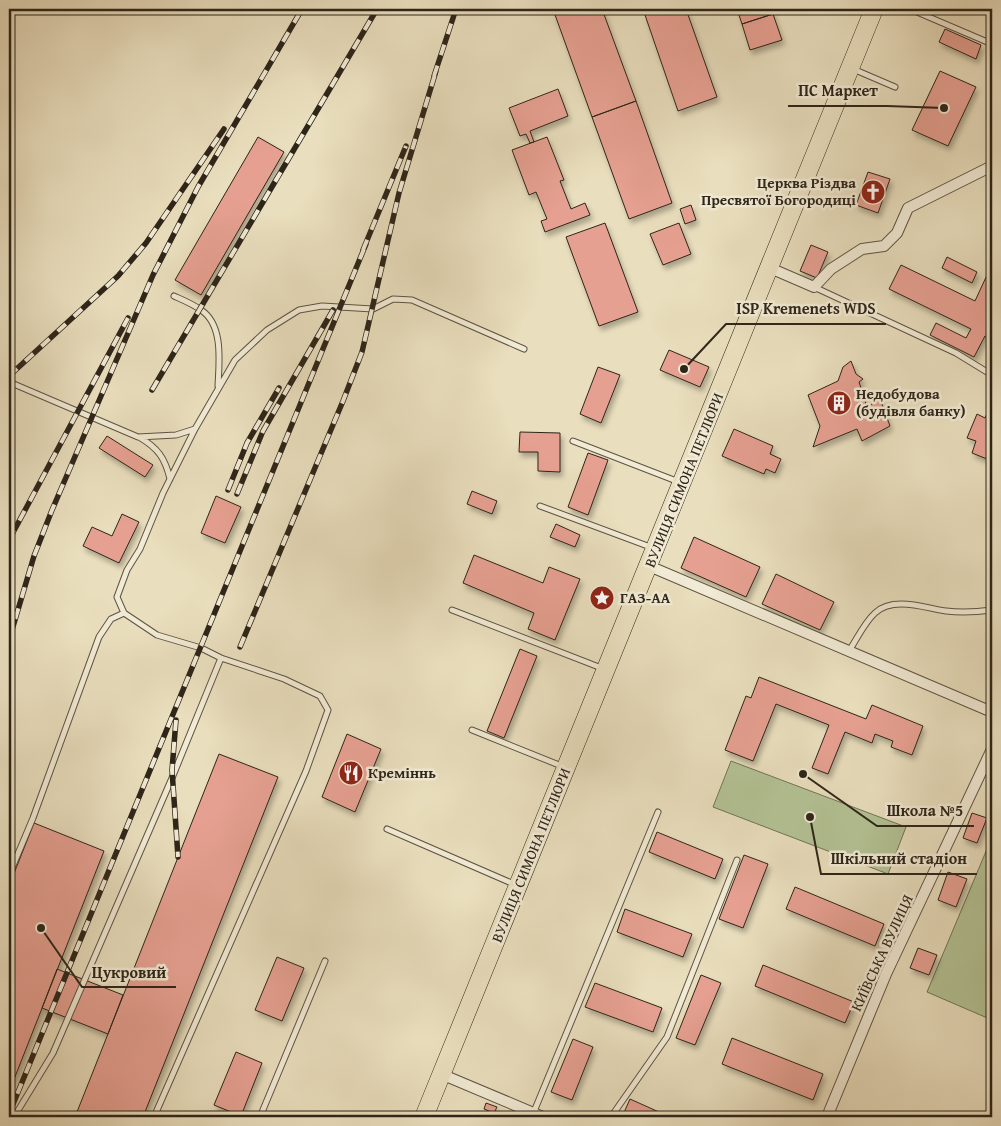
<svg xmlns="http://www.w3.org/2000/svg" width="1001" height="1126" viewBox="0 0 1001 1126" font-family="'Gentium Book Plus',serif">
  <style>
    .green { fill: #b3c294; stroke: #707456 }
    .building { fill: #e6a091; stroke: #2e2519; filter: url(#shadow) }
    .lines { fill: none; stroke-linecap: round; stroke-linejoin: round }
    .service-casing { stroke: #5d5342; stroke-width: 7 }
    .minor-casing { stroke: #5d5342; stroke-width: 12 }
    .trunk-casing { stroke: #2e2519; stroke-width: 19 }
    .service { stroke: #f1ead4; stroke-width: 5 }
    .minor { stroke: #f1ead4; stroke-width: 10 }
    .trunk { stroke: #e9debd; stroke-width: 18 }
    .rail-casing { stroke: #2e2519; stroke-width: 5.5 }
    .rail { stroke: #f1ead4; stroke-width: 4; stroke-dasharray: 11; stroke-linecap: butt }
    .labels { text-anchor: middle; stroke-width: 5; stroke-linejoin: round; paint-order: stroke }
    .poi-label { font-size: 15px; font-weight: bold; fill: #2e2519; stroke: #f1ead4; text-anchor: start }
    .street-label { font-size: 15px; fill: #2e2519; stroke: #f1ead4 }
    .leader { fill: none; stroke: #2e2519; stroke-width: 2 }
    .callout-dot { fill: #2e2519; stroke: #f1ead4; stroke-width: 2 }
    .callout-label { font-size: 16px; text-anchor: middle; font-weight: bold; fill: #2e2519; stroke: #f1ead4; stroke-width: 5; stroke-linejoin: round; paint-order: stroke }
  </style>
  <defs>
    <filter id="shadow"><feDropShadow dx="2.5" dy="4.5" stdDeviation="2.5" flood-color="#0004"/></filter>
  </defs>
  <rect width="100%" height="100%" fill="#e9debd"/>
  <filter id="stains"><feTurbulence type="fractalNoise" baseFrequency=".004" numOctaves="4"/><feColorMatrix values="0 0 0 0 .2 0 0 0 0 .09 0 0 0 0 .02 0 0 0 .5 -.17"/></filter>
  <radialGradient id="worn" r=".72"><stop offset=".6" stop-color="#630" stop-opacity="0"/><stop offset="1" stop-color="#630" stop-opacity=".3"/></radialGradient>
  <path class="green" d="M731 761 906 827 888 874 713 807Z
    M992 837V1020L927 992Z"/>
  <path class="building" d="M563 9H602L636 101 592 117 554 12Z
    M663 9H686L717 97 678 111 645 15Z
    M737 9H771L773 14 742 24Z
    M773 14 782 40 750 50 742 24Z
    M945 29 981 45 976 59 939 42Z
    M940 71 976 87 948 146 912 130Z
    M558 89 568 116 530 131 534 142 530 143 526 134 520 136 509 108Z
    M636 101 672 203 629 219 592 117Z
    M258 137 284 152 201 295 175 280Z
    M547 137 564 180 560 181 571 209 585 203 590 215 545 232 541 221 547 219 536 192 529 195 512 150Z
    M868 172 890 179 878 213 856 205Z
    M691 205 696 220 685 224 680 209Z
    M605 223 638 312 599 326 566 237Z
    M679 223 691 254 663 265 650 234Z
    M811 245 828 252 817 278 800 271Z
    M947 257 977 272 972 283 942 268Z
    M901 265 975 301 987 275 992 277V339L985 336 974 357 930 335 936 323 966 338 971 329 889 289Z
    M669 350 709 367 700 387 660 370Z
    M851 361 856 374 863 379 859 382 867 407 880 399 890 426 862 441 857 429 813 447 820 426 808 395 838 381 843 367Z
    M598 367 620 375 601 423 580 414Z
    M992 402V461L972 453 976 441 967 438 977 414 985 418Z
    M734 429 773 446 770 454 781 459 775 473 766 469 764 474 722 456Z
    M520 432 560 433V472L538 471V452H519Z
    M107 436 153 465 145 477 99 448Z
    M588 453 608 460 588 515 568 507Z
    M472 491 497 501 492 514 467 504Z
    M216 496 241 507 225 543 201 533Z
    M122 514 139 522 119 563 83 546 92 527 112 536Z
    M556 524 580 535 575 547 550 537Z
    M694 537 760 567 746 597 681 568Z
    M474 555 543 583 549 567 580 579 555 640 528 629 534 613 463 583Z
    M776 574 834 602 820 630 762 604Z
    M520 649 537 656 504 738 487 731Z
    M759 677 866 719 872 705 923 726 912 755 891 747 893 741 875 734 872 743 845 732 828 774 812 768 829 725 776 704 753 761 725 750 746 696 751 698Z
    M347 734 381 749 355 812 322 797Z
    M219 754 278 777 143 1117H75Z
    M972 813 987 818 977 843 963 838Z
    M34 823 104 851 9 1092V886Z
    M657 832 723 859 715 879 649 852Z
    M744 855 768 864 743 928 719 919Z
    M948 872 967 879 956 907 938 900Z
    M795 887 884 924 875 946 786 909Z
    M625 909 692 934 683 957 617 932Z
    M918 948 937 955 929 975 910 968Z
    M277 957 304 968 282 1021 255 1010Z
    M763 965 854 1002 845 1023 755 986Z
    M57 969 123 995 108 1034 42 1008Z
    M701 975 721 983 695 1045 676 1038Z
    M595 983 662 1008 653 1032 585 1007Z
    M732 1038 823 1074 813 1100 722 1064Z
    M573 1039 593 1047 572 1100 551 1092Z
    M236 1052 262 1063 241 1116 214 1105Z
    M630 1099 670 1117H622Z
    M486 1103 497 1107 494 1113 484 1109Z"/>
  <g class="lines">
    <defs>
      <path id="service" d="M910 9 992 44
        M853 69 895 87
        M814 287 956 353 992 375
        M174 296C183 300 193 304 201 310 224 325 219 363 218 386
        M9 382 138 437 176 435 195 429
        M139 437C158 448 165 458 170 479
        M573 441 679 482
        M540 506 653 548
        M452 610 604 669
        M849 651C857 639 864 623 875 613 893 596 925 608 946 611 962 613 977 612 992 610
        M472 730 564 767
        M387 829 516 885
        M9 875 33 818 99 637 111 619 124 613
        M533 1114 658 812
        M14 1117 53 1053 172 778 221 658
        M154 1117 306 771 328 710 320 696 284 679 221 658 201 648 157 635 124 613 117 597 127 570 140 549 163 493 195 429 235 360 267 330 299 310 322 306 373 309 393 299 412 300 524 349
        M260 1117 325 961
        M611 1117 667 1037 737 860"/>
      <path id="minor" d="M770 268 814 287 831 269 862 249 884 246 897 233 908 208 992 166
        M649 566 992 712
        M441 1074 543 1117
        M827 1117 886 974 992 749"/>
      <path id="trunk" d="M424 1117 874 9"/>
    </defs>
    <use href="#service" class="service-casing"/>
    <use href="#minor" class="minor-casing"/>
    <use href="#trunk" class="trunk-casing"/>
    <use href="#service" class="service"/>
    <use href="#minor" class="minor"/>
    <use href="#trunk" class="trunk"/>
    <defs>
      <path id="rail" d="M434 76 456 9
        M363 250 406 146
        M9 376 118 276 146 243 224 129
        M152 390 377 9
        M228 490 247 443 279 388
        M237 494 263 431 333 310
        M9 540 128 318
        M9 640 34 556 52 510 153 275 198 187 302 9
        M240 647 343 401 362 352 399 193 436 71
        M176 720 172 770 178 857
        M9 1114 366 244"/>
    </defs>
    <use href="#rail" class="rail-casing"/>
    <use href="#rail" class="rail"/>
  </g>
  <defs>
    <symbol id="church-disc" viewBox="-11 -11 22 22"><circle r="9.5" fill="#8f2418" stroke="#f1ead4"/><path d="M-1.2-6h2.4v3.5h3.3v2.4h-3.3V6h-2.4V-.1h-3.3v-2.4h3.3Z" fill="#fff"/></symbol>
    <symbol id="building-disc" viewBox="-11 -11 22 22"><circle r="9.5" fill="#8f2418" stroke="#f1ead4"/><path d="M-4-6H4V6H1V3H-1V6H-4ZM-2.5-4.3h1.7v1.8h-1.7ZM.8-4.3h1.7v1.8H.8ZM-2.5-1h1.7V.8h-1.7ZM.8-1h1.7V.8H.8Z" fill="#fff"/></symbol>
    <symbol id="sight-disc" viewBox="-11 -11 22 22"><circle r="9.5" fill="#8f2418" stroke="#f1ead4"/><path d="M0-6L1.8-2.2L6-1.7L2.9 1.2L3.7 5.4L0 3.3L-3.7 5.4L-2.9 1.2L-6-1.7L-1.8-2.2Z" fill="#fff"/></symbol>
    <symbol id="restaurant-disc" viewBox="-11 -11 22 22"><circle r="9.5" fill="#8f2418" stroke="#f1ead4"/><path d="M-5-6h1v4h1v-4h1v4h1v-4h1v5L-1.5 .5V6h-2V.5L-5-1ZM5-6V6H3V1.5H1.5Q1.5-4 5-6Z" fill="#fff"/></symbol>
  </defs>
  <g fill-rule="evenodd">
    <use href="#church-disc" x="859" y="178" width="28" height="28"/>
    <use href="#building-disc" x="825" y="389" width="28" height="28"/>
    <use href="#sight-disc" x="588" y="584" width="28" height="28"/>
    <use href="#restaurant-disc" x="337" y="759" width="28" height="28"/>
  </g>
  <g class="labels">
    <g class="poi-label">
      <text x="856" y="188" text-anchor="end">Церква Різдва<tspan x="856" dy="17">Пресвятої Богородиці</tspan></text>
      <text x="856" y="399">Недобудова<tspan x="856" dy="17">(будівля банку)</tspan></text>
      <text x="620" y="603">ГАЗ-АА</text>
      <text x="368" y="778">Креміннь</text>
    </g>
    <g class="street-label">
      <text transform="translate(684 480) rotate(-68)" y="5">ВУЛИЦЯ СИМОНА ПЕТЛЮРИ</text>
      <text transform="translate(531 855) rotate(-68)" y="5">ВУЛИЦЯ СИМОНА ПЕТЛЮРИ</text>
      <text transform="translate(882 953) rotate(-65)" y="5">КИЇВСЬКА ВУЛИЦЯ</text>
    </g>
  </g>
  <path class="leader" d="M944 108L887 106H788M684 369L726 324H886M803 774L877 826H974M810 817L821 874H977M41 928L82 987H176"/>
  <g class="callout-dot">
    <circle cx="944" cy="108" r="5"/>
    <circle cx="684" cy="369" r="5"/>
    <circle cx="803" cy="774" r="5"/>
    <circle cx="810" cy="817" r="5"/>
    <circle cx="41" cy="928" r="5"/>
  </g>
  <g class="callout-label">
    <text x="838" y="96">ПС Маркет</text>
    <text x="806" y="314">ISP Kremenets WDS</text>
    <text x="925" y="816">Школа №5</text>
    <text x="899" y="864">Шкільний стадіон</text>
    <text x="129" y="978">Цукровий</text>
  </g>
  <rect width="1001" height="1126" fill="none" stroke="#e9debd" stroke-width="30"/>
  <rect x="10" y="10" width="981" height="1106" fill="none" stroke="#2e2519" stroke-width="2.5"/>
  <rect x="15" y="15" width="971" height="1096" fill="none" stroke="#2e2519"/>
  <rect width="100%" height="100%" filter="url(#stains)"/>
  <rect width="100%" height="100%" fill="url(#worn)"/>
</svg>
